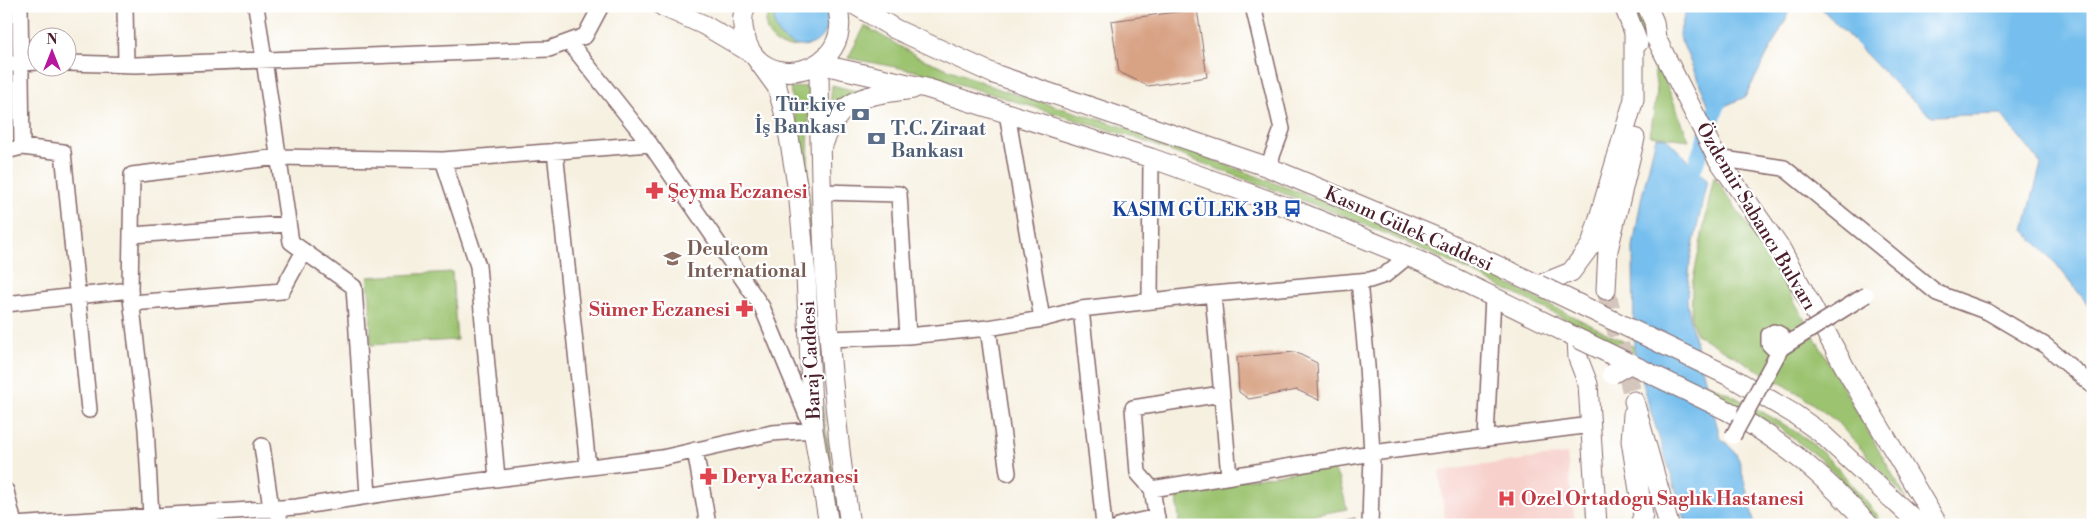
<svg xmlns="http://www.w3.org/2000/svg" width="2099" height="531" viewBox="0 0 2099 531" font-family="'Libre Bodoni',serif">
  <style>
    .built { fill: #f7d0cb }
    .green { fill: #9bc36f; stroke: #72714d }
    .water { fill: #75beed; stroke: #606e8c }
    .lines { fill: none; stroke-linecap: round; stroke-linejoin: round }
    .canal { stroke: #75beed; stroke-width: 16 }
    .building { fill: #d8a284 }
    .major-tunnel { stroke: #d4c6bc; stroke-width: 19; stroke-dasharray: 19 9; stroke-linecap: butt }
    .minor-casing { stroke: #86686a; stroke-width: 18 }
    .major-casing { stroke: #86686a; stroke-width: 21 }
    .minor { stroke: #fff; stroke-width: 15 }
    .major { stroke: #fff; stroke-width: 19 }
    .minor-bridge-casing { stroke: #86686a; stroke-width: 18; stroke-linecap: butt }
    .major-bridge-casing { stroke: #86686a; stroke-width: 21; stroke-linecap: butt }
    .minor-bridge { stroke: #fff; stroke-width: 15 }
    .major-bridge { stroke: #fff; stroke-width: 19 }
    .labels { text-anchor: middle; stroke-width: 4.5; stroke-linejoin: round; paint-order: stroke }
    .service-label { font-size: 19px; font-weight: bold; fill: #4e5e75; stroke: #fff; text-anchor: end }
    .health-label { font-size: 19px; font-weight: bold; fill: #be3a42; stroke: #fff; text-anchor: start }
    .transit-label { font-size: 19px; font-weight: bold; fill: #164399; stroke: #fff; text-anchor: end }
    .street-label { font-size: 19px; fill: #4a1f2b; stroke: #fff }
    .education-label { font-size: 19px; font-weight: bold; fill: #785e54; stroke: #fff; text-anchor: start }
  </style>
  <rect width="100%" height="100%" fill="#fff"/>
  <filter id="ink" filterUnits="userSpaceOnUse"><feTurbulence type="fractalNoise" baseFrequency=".02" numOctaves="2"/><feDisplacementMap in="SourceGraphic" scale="10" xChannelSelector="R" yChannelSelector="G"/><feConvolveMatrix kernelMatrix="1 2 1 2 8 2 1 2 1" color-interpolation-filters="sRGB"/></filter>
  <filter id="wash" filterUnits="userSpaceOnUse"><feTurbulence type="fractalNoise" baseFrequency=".0096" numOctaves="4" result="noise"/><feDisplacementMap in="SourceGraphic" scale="20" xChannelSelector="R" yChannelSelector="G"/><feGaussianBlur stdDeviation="1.12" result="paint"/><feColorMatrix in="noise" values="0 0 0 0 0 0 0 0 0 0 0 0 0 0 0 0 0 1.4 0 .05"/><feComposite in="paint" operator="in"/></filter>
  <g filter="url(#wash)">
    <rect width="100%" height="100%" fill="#f6f0e0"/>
    <path class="built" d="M1567 454 1575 525H1446L1439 471Z"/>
    <path class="green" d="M771 6H811L806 43C779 56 755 33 771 6Z
      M1629 6H1635L1689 140 1650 135 1657 92 1653 63Z
      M865 26 920 58 1002 90 1137 131 1359 215 1460 260 1737 398C1764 413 1792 427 1816 447 1842 470 1863 499 1886 525H1881L1824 462 1777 426 1730 401 1457 265 1357 221 1135 138 916 71 848 58Z
      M832 85 860 92 829 118Z
      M809 86 808 182 814 256 821 388 826 433 842 525H839C832 479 823 432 819 386 811 286 809 186 790 88Z
      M1714 176 1768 255 1907 500 1836 421 1798 393 1696 334 1691 318 1692 285Z
      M452 272 457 340 371 345 370 298 367 277Z
      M1330 466C1341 476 1343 495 1347 509L1258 525H1179L1177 491Z"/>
    <path class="water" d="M777 6H825C828 13 829 22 826 29 812 63 762 42 777 6Z
      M1687 6H1790L1786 19 1745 97 1718 109 1709 106 1679 35Z
      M1819 6H2093V311L2057 265 2024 230 2041 164 2001 114 1931 116 1901 90Z
      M1656 137 1666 138 1707 180 1690 261 1687 300 1691 325 1720 437 1735 452 1739 460 1755 525H1687L1649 406 1634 349 1633 247 1641 200Z"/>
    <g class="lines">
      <path class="canal" d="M1687 187 1724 88"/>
    </g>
    <g id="blocks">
      <path class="building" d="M1197 9 1207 77 1148 86 1119 72 1111 21Z
        M1295 352 1317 363 1319 400 1297 390 1249 399 1239 392 1237 357Z
        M1355 520 1356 525H1332V524Z"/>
    </g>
  </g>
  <g filter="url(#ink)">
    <use href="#blocks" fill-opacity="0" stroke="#86686a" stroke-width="1"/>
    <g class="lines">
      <path class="major-tunnel" d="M1606 290 1634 401"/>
      <defs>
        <path id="minor" d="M125 6 126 65
          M256 6 291 242 354 287 368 495
          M1253 6 1282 129 1268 167
          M68 63 136 65 549 49 585 36 601 6
          M6 64 38 62
          M1007 113 1042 319
          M22 147 63 152 89 410
          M6 151 22 147 20 6
          M555 151 588 467
          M1717 158 1784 168 1937 293 1988 312 2046 346 2093 386
          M443 160 478 266 497 478
          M821 192 899 194 908 336
          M132 235 288 224
          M1359 281 1367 366 1372 453 1370 525
          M1213 294 1229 476
          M1150 301 1151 158
          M132 303 282 291 304 251
          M6 304 130 290
          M1081 309 1104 525
          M988 328 1008 473
          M829 339 908 336 988 328 1042 319 1081 309 1213 294 1370 280 1385 275 1408 256
          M1486 437 1493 297
          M262 446 271 508
          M695 450 708 525
          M1152 489 1372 453 1591 425
          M6 491 14 524
          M278 508 280 525
          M151 516 146 429 130 290 132 175 278 157 443 160 650 144
          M13 525 297 507 407 490 662 458 772 433 813 430 762 307 650 144 569 42
          M1121 525 1157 517
          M1158 525 1152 489 1138 473 1133 408 1221 394"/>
        <path id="major" d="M662 6 704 25 753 54 777 87 786 119 798 191 806 276 813 430 829 525
          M746 6C741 16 742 26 745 36 758 97 857 74 837 6
          M857 6 895 29 994 74 1268 167 1436 237 1539 285 1571 272 1591 245 1634 99V31
          M1624 6 1638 43
          M1647 6 1654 22 1656 38 1717 158 1782 251 1849 375 1938 525
          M819 64 926 88 1151 158 1292 209 1424 263 1577 338 1578 358 1588 384 1597 525
          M819 64C820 218 827 372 850 525
          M823 145C841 95 865 96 913 89
          M1606 290 1608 250 1635 138
          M1731 377 1794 414 1821 433 1920 525
          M1634 401 1669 525
          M1728 411C1786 443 1825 477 1869 525
          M1633 414 1631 441 1643 515 1640 525"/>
      </defs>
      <use href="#minor" class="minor-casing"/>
      <use href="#major" class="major-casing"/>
      <use href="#minor" class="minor"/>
      <use href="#major" class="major"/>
      <defs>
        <path id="minor-bridge" d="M1733 436 1781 348C1785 341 1784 334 1774 332L1769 335V344L1773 348H1781L1866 295"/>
        <path id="major-bridge" d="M1539 285 1731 377
          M1577 338 1728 411
          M1612 374 1631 363"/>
      </defs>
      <use href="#minor-bridge" class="minor-bridge-casing"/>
      <use href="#major-bridge" class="major-bridge-casing"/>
      <use href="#minor-bridge" class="minor-bridge"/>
      <use href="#major-bridge" class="major-bridge"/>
    </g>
  </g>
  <defs>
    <symbol id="bank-bare" viewBox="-9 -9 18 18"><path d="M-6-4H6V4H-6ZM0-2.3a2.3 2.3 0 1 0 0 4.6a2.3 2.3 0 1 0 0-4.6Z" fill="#5c6f8a" stroke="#fff" stroke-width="2.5" paint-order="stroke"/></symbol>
    <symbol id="pharmacy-bare" viewBox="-9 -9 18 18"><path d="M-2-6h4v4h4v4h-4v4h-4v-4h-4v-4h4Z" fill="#e0444e" stroke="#fff" stroke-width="2.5" paint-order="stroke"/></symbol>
    <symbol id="bus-bare" viewBox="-9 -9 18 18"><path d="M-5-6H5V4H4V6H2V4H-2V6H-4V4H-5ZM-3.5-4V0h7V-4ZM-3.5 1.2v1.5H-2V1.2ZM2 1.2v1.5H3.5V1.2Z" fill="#1a4fb4" stroke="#fff" stroke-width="2.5" paint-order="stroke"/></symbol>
    <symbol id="school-bare" viewBox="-9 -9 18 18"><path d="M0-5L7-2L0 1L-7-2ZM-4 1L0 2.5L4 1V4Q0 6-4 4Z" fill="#8d6e63" stroke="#fff" stroke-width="2.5" paint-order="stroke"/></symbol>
    <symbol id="hospital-bare" viewBox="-9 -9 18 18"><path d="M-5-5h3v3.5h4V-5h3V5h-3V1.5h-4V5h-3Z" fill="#e0444e" stroke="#fff" stroke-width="2.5" paint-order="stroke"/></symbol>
  </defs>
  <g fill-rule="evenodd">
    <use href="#bank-bare" x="848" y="102" width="25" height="25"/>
    <use href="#bank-bare" x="864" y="126" width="25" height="25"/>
    <use href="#pharmacy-bare" x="642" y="178" width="25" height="25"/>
    <use href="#bus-bare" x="1280" y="196" width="25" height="25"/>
    <use href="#school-bare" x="660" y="246" width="25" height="25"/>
    <use href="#pharmacy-bare" x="732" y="296" width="25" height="25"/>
    <use href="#pharmacy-bare" x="696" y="464" width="25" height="25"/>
    <use href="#hospital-bare" x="1494" y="486" width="25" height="25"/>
  </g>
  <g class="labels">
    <g class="service-label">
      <text x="846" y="111">Türkiye<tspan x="846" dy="22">İş Bankası</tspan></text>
      <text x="891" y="135" text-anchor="start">T.C. Ziraat<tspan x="891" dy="22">Bankası</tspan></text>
    </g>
    <g class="health-label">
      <text x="668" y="198">Şeyma Eczanesi</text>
      <text x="730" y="316" text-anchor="end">Sümer Eczanesi</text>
      <text x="722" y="483">Derya Eczanesi</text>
      <text x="1521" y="505">Ozel Ortadogu Saglık Hastanesi</text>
    </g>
    <g class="transit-label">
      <text x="1278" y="216">KASIM GÜLEK 3B</text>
    </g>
    <g class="street-label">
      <text transform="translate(1757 216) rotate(59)" y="7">Özdemir Sabancı Bulvarı</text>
      <text transform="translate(1409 228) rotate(24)" y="7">Kasım Gülek Caddesi</text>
      <text transform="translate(810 360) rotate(-93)" y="7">Baraj Caddesi</text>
    </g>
    <g class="education-label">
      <text x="687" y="255">Deulcom<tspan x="687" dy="22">International</tspan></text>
    </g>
  </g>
  <rect width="2099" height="531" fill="none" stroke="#fff" stroke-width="25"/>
  <g transform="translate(52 52)"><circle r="24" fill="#ffffff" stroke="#b7a5aa"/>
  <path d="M0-4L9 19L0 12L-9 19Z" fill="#b5179e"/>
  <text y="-8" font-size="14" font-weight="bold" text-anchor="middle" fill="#4a1f2b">N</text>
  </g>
</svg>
